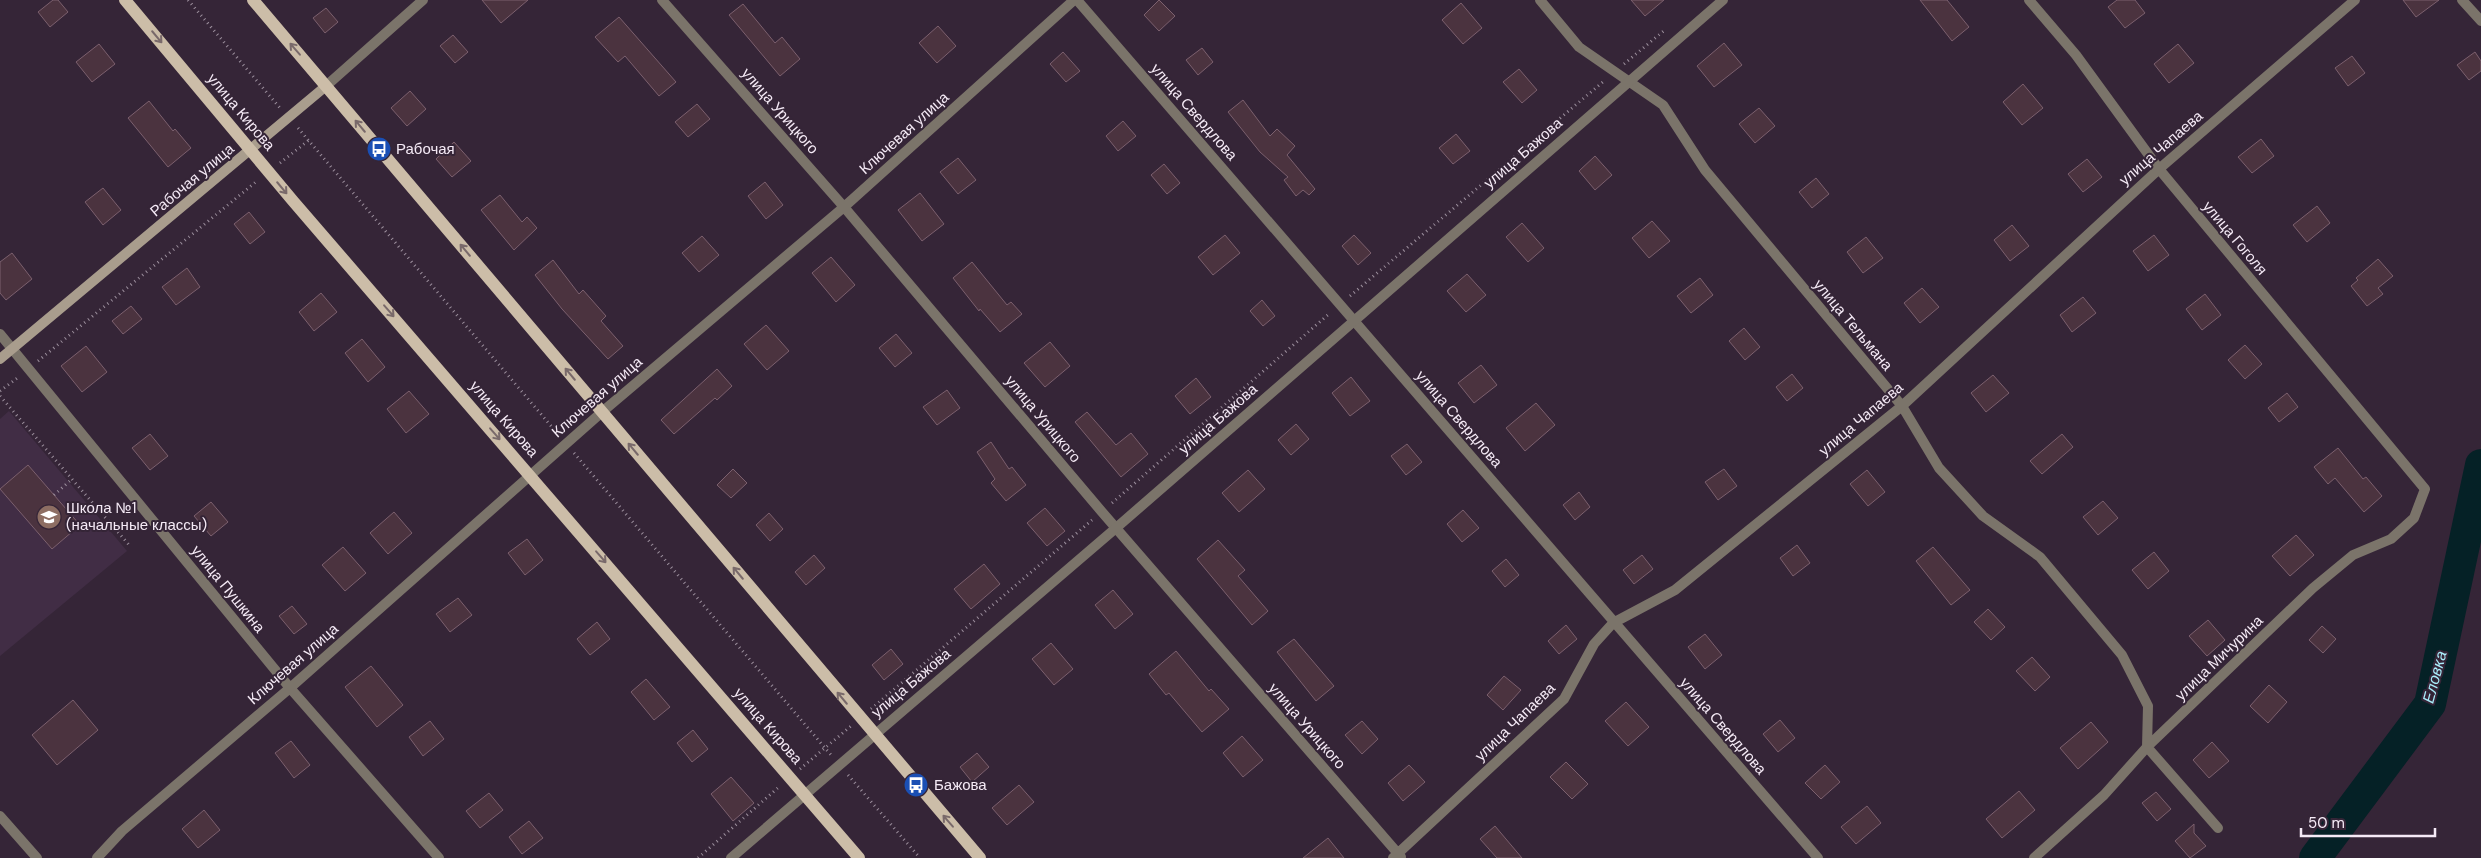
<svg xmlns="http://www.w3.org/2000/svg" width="2481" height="858" viewBox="0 0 2481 858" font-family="'DM Sans',sans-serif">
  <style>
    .built { fill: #412d45 }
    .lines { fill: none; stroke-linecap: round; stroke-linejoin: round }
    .river { stroke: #052126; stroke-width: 32 }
    .building { fill: #4b333f; stroke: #7c606e }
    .path { stroke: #9c8f9d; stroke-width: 3; stroke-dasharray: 1 4; stroke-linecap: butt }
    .minor { stroke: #7b746a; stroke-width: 10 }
    .tertiary { stroke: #7b746a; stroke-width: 10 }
    .secondary { stroke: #a99d8d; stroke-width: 10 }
    .primary { stroke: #ccbda8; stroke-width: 12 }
    .oneway { stroke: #79696a }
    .labels { text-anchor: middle; stroke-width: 4; stroke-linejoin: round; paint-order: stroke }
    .street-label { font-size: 15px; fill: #f5eaf6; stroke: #352537 }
    .poi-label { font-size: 15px; fill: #f5eaf6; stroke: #352537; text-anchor: start }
    .water-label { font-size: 16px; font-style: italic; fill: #a9edfa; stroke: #352537 }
  </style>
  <rect width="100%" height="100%" fill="#352537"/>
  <path class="built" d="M9 411 127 551 0 656V419Z"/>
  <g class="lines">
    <path class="river" d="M2315 858 2430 704 2481 465"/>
  </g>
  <path class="building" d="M53 0H58L68 12 50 27 38 12Z
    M482 0H528L501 23Z
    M1159 0 1175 16 1159 31 1144 15Z
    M1631 0H1664L1645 16Z
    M1920 0H1947L1969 27 1952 41Z
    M2117 0H2135L2145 13 2125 28 2108 7Z
    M2403 0H2439L2416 17Z
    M1461 3 1482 28 1463 44 1442 20Z
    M743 4 775 43 782 37 800 59 780 76 729 15Z
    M326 8 338 22 325 33 313 18Z
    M619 17 676 82 659 96 625 56 618 62 595 37Z
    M938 26 956 46 937 63 919 43Z
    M453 35 468 52 455 63 440 46Z
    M1724 43 1742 65 1714 87 1697 66Z
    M99 44 115 64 92 82 76 62Z
    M2178 44 2194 63 2169 83 2154 64Z
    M1202 48 1213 62 1198 75 1186 60Z
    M1063 52 1080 71 1066 82 1050 64Z
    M2475 52 2481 61V71L2469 80 2457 65Z
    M2352 56 2365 73 2348 86 2335 68Z
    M1519 69 1537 90 1522 103 1503 82Z
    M2023 84 2043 108 2022 125 2003 102Z
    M410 91 426 109 407 126 391 108Z
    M1243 100 1270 136 1277 129 1295 146 1287 155 1315 189 1309 195 1303 190 1296 196 1284 180 1288 177 1260 152 1228 112Z
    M149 101 173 131 175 129 191 148 168 167 128 118Z
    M697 104 710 119 688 137 675 122Z
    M1759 108 1775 126 1755 143 1739 124Z
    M1123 121 1136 136 1118 151 1106 136Z
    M1456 134 1470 151 1453 164 1439 148Z
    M2261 139 2274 156 2252 173 2238 157Z
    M454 142 471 161 452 177 436 159Z
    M1595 156 1612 175 1595 190 1579 171Z
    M958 158 976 180 958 194 940 172Z
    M2087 159 2102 177 2083 192 2068 174Z
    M1164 164 1180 183 1167 194 1151 175Z
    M1816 178 1829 194 1812 208 1799 192Z
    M765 182 783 205 766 219 748 196Z
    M103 188 121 210 103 225 85 202Z
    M920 193 944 224 922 241 898 210Z
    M500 195 522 222 527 217 537 228 514 250 481 210Z
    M2317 206 2330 223 2307 242 2293 225Z
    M249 212 265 232 250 244 234 224Z
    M1652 221 1670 241 1649 258 1632 238Z
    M1522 223 1544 248 1528 262 1506 237Z
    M2012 225 2029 246 2010 261 1994 240Z
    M1225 235 1240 253 1213 275 1198 257Z
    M1354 235 1371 253 1358 265 1342 246Z
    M2154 235 2169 255 2148 271 2133 251Z
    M702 236 719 255 699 272 682 253Z
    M1866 237 1883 258 1863 273 1847 252Z
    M12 253 32 279 6 300 0 293V262Z
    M831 257 855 285 836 302 812 273Z
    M2378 259 2393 276 2378 288 2383 294 2367 306 2351 286 2358 280 2356 278Z
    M553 260 579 294 583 290 606 316 601 321 623 346 608 359 562 309 535 275Z
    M972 262 1007 305 1011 302 1022 314 1000 332 980 309 979 311 953 278Z
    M187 268 200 287 176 305 162 287Z
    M1467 274 1486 295 1466 312 1447 291Z
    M1700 278 1713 295 1691 313 1677 296Z
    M1922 288 1939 307 1920 323 1904 303Z
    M321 293 337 312 314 331 299 312Z
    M2205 294 2221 315 2202 330 2186 309Z
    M2083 297 2096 313 2072 332 2060 315Z
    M1262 300 1275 316 1263 326 1250 311Z
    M131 306 142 319 123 334 112 321Z
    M766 325 789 351 767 370 744 344Z
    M1744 328 1760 347 1745 360 1729 341Z
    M896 334 912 353 895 367 879 348Z
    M362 339 385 367 368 382 345 353Z
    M1050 342 1070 366 1045 387 1024 363Z
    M2245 345 2262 364 2245 379 2228 360Z
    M86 346 107 372 82 392 61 366Z
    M1481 365 1497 385 1474 403 1458 383Z
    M717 369 732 386 717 400 715 398 674 434 661 420Z
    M1792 374 1803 388 1787 401 1776 387Z
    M1993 375 2009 393 1986 412 1971 393Z
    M1351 377 1370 401 1350 416 1332 393Z
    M1196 378 1211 397 1190 414 1175 396Z
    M947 390 960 408 937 425 923 407Z
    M409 391 429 414 406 433 387 409Z
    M2287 393 2298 407 2279 422 2268 408Z
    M1536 403 1555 425 1525 451 1506 428Z
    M1087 412 1116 445 1131 433 1148 454 1121 477 1075 422Z
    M1296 424 1309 439 1291 455 1278 440Z
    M150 434 168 456 150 470 132 448Z
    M2062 434 2073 447 2042 474 2030 461Z
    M991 442 1009 469 1012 467 1026 485 1006 501 991 483 995 479 977 452Z
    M1407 444 1422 462 1406 475 1391 456Z
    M2338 448 2363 479 2366 477 2382 496 2364 512 2335 478 2328 484 2314 467Z
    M28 465 80 525 52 549 0 489Z
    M733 469 747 483 731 498 717 485Z
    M1724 469 1737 486 1718 500 1705 482Z
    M1248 470 1265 489 1239 512 1222 493Z
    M1867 470 1885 492 1868 506 1850 484Z
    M1579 492 1590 507 1575 520 1563 505Z
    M2103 501 2118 518 2098 535 2083 517Z
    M211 502 228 522 211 536 194 516Z
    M1045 508 1065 531 1047 546 1027 523Z
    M1463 510 1479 528 1462 542 1447 524Z
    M394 512 412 533 388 554 370 533Z
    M769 513 783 529 770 541 756 525Z
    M2296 535 2314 555 2290 576 2272 556Z
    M527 539 543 560 525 575 508 553Z
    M1218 540 1245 570 1238 576 1268 611 1252 625 1197 559Z
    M1797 545 1810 563 1793 576 1780 558Z
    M343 547 366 573 345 591 322 565Z
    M1933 547 1970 590 1951 605 1916 561Z
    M2154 552 2169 571 2148 589 2132 570Z
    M814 555 825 568 806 585 795 572Z
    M1642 555 1653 569 1634 584 1623 570Z
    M1506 559 1519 575 1505 587 1492 571Z
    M984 564 1000 584 971 609 954 589Z
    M1113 590 1133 614 1115 629 1095 605Z
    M458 598 472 615 450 632 436 614Z
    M292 606 307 624 294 634 279 616Z
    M1988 609 2005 627 1991 640 1974 622Z
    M2208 620 2225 640 2207 656 2189 636Z
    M597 622 610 639 590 655 577 639Z
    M1566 625 1577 639 1559 654 1548 641Z
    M2322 626 2336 639 2323 653 2309 640Z
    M1705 634 1722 655 1705 669 1688 647Z
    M1294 639 1334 686 1316 701 1277 652Z
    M1051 643 1073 669 1054 685 1032 659Z
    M891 649 903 664 884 680 872 665Z
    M1176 651 1209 691 1211 689 1229 709 1202 732 1169 693 1166 695 1149 674Z
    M2032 657 2050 677 2035 691 2016 671Z
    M371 666 403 705 377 727 345 687Z
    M1504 676 1521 690 1503 710 1487 695Z
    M646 679 670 707 654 720 631 692Z
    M2269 685 2287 702 2268 723 2250 706Z
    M73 700 98 730 57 765 32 735Z
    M1626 702 1649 727 1628 746 1605 721Z
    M1780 720 1795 738 1778 752 1763 734Z
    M430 721 444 739 423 756 409 737Z
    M1362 721 1378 739 1362 754 1345 735Z
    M2091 722 2108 742 2078 769 2060 748Z
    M693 730 708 749 692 762 677 743Z
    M1242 736 1263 760 1243 777 1223 753Z
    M291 741 310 765 294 778 275 753Z
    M2212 742 2229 761 2209 778 2193 760Z
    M977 753 989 767 972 782 960 767Z
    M1566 762 1588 784 1572 799 1550 777Z
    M1409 765 1425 782 1403 801 1388 783Z
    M1825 765 1840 782 1821 799 1805 783Z
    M731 777 754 803 733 821 711 794Z
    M1019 785 1034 802 1007 825 992 808Z
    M2019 791 2035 810 2002 838 1986 819Z
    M2156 792 2171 809 2157 821 2142 803Z
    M489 793 503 810 480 828 466 811Z
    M1867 806 1881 823 1856 844 1841 827Z
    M204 810 220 830 198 848 182 829Z
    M529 821 543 838 522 854 509 837Z
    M2194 824V833L2206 846 2190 858 2175 841Z
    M1495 826 1522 858H1497L1480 839Z
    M1328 838 1344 858H1303Z"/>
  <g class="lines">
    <path class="path" d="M188 0 280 108
      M1624 64 1666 29
      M298 128 557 433
      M280 163 309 140
      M1350 296 1604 81
      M38 361 257 181
      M0 391 20 376
      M0 396 130 546
      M574 453 831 755
      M54 495 72 479
      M1112 503 1330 313
      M871 709 1092 520
      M800 769 851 726
      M848 775 920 858
      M698 858 780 786"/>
    <path class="minor" d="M662 0 844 207 1102 512 1401 857
      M1077 0 1818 858
      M1540 0 1579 47 1663 105 1705 170 1902 406 1939 468 1983 516 2040 557 2122 655 2148 706 2147 747 2218 828
      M2029 0 2076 55 2159 169 2425 489 2414 518 2391 539 2353 555 2313 588 2147 747 2104 795 2034 858
      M2462 0 2481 21
      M326 86 423 0
      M0 334 290 688 439 858
      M0 816 37 858
      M97 858 122 831 290 688 602 412 844 207 1074 0
      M1393 858 1564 699 1594 644 1613 623 1675 590 1902 406 2159 169 2355 0"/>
    <path class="tertiary" d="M731 858 1116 528 1723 0"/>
    <path class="secondary" d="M0 359 326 86"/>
    <path class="primary" d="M125 0 293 201 859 858
      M253 0 980 858"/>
  </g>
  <defs><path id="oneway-shaft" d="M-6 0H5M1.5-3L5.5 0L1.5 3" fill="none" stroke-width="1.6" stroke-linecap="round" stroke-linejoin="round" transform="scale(1.25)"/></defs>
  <g class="oneway">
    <use href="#oneway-shaft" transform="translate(157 37) rotate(50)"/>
    <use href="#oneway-shaft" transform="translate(295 49) rotate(-131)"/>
    <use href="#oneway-shaft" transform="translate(360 126) rotate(-130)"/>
    <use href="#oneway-shaft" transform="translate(282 188) rotate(50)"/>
    <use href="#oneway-shaft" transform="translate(465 250) rotate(-130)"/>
    <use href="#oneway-shaft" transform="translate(389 311) rotate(49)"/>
    <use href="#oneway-shaft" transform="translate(570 374) rotate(-130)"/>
    <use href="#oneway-shaft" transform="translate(495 434) rotate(49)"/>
    <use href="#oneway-shaft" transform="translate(633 449) rotate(-130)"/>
    <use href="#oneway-shaft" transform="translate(601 557) rotate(49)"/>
    <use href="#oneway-shaft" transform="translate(738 573) rotate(-130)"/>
    <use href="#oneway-shaft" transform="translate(842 698) rotate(-130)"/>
    <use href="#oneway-shaft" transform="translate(948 821) rotate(-131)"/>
  </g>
  <defs>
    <symbol id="bus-disc" viewBox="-11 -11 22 22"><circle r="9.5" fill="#1a4fb4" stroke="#352537"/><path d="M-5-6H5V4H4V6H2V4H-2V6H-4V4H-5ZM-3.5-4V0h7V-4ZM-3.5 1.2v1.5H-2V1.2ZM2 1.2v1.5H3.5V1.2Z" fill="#fff"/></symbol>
    <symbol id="school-disc" viewBox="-11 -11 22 22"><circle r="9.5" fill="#8d6e63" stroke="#352537"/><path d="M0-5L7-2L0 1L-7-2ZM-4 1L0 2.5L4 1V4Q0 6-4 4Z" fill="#fff"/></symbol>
  </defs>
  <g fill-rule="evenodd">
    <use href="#bus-disc" x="365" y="135" width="28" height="28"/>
    <use href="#school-disc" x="35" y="503" width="28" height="28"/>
    <use href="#bus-disc" x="902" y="771" width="28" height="28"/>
  </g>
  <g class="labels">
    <g class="street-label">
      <text transform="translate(780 111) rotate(49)" y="5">улица Урицкого</text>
      <text transform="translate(241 112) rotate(50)" y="5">улица Кирова</text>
      <text transform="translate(1194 112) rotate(49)" y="5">улица Свердлова</text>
      <text transform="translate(904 133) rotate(-42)" y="5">Ключевая улица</text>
      <text transform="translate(2161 148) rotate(-41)" y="5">улица Чапаева</text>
      <text transform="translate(1523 153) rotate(-41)" y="5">улица Бажова</text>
      <text transform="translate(192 180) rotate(-40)" y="5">Рабочая улица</text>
      <text transform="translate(2235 238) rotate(50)" y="5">улица Гоголя</text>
      <text transform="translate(1853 325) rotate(50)" y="5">улица Тельмана</text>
      <text transform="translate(597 397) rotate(-41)" y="5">Ключевая улица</text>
      <text transform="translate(504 419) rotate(49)" y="5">улица Кирова</text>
      <text transform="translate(1043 419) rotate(50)" y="5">улица Урицкого</text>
      <text transform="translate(1218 419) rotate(-41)" y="5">улица Бажова</text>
      <text transform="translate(1459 419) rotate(49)" y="5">улица Свердлова</text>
      <text transform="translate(1861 419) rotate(-40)" y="5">улица Чапаева</text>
      <text transform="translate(228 589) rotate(51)" y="5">улица Пушкина</text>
      <text transform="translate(2219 658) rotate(-44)" y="5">улица Мичурина</text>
      <text transform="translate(293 664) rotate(-41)" y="5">Ключевая улица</text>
      <text transform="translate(911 683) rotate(-40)" y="5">улица Бажова</text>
      <text transform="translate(1515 722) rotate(-44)" y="5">улица Чапаева</text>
      <text transform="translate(768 726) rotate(49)" y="5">улица Кирова</text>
      <text transform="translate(1307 726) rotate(49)" y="5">улица Урицкого</text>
      <text transform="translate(1723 726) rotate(49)" y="5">улица Свердлова</text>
    </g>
    <g class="poi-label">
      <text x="396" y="154">Рабочая</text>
      <text x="66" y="513">Школа №1<tspan x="66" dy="17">(начальные классы)</tspan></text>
      <text x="934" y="790">Бажова</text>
    </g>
    <g class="water-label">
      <text transform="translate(2434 677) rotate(-75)" y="6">Еловка</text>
    </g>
  </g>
  <path d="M2301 828v8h134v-8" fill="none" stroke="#f5eaf6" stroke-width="2.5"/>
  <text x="2308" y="828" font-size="15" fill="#f5eaf6" stroke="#352537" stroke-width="4" paint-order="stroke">50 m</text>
</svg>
